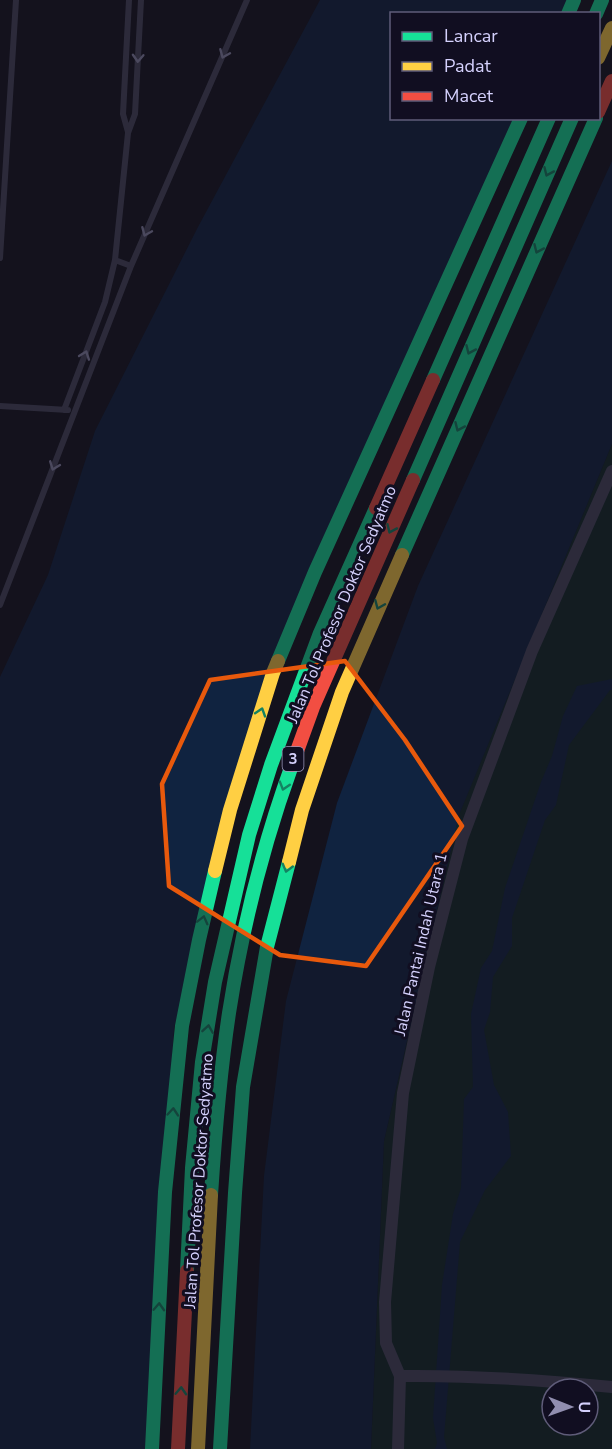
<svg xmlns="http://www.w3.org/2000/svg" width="612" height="1449" viewBox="0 0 612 1449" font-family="'Nunito Sans',sans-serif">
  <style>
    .green { fill: #122827; fill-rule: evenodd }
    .water { fill: #102340 }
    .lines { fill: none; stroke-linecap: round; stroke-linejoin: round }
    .lane { stroke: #49485e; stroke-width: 6 }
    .street { stroke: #49485e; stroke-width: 12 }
    .fast { stroke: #16e098; stroke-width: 14 }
    .slow { stroke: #ffcf43; stroke-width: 14 }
    .jam { stroke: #f24e42; stroke-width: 14 }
    .oneway { stroke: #8f8cae }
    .oneway2 { stroke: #148262 }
    .marked { fill: none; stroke: #e8590c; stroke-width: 4.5; stroke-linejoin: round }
    .labels { text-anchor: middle; stroke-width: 6; stroke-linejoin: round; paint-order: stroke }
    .shield { fill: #110e21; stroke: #9a96bb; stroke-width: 1.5 }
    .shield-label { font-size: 15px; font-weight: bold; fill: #d5d1fd }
    .street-label { font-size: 16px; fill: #d5d1fd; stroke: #110e21 }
  </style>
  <rect width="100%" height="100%" fill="#14121d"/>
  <path class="green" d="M612 444V1449H371L384 1141 459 814ZM552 1389H588V1425H552Z"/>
  <path class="water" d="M320 0H568L562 13 392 14V118L515 119 266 680 174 1028 149 1449H0V677L48 575 95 431 198 227Z
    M612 161V444L459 815 384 1141 371 1449H250L264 1176 286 1001 337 803 418 586Z
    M612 679V690H610L569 745 556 805 545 820 512 918V946L493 977 490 1012 484 1030 494 1085 508 1112 511 1156 485 1190 460 1242 444 1437 447 1449H435L437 1443 433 1418 442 1285 453 1214 461 1188 464 1099 473 1087 471 1014 481 968 492 951 505 888 541 782 552 756 563 716 577 686Z"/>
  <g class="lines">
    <path class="lane" d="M128 132 123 114 129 0
      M0 258 16 0
      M131 266 115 260 128 133 135 114 141 0
      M0 406 68 410
      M64 410 105 302 115 260
      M0 605 131 266 247 0"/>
    <path class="street" d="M400 1376C471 1375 542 1380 612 1387
      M398 1449 400 1376 386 1343 385 1302 403 1093 429 967 462 839 532 651 612 471"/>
    <path class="fast" d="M568 14 574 0
      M596 14 602 0
      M433 380 549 118
      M413 480 572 118
      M402 555 596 118
      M278 661 315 572 521 118
      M211 1195C215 1134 220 1073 229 1013 242 929 263 845 292 765
      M187 1271 192 1168 202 1062 215 982 249 835 271 765 320 633 376 508
      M152 1449 165 1192 182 1026 199 940 215 871
      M220 1449 235 1193 243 1087 267 947 289 862"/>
    <path class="slow" d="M598 58 612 28
      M289 862 302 810 342 692 402 555
      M215 871 230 810 273 673 278 661
      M198 1449 211 1195"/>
    <path class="jam" d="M598 112 612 81
      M376 508 433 380
      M292 765 313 707 413 480
      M178 1449 187 1271"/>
  </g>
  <defs><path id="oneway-chevron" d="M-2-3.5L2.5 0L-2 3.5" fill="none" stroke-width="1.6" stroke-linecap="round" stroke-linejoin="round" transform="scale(1.5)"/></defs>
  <g class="oneway">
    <use href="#oneway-chevron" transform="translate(224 54) rotate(113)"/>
    <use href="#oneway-chevron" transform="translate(138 58) rotate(93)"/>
    <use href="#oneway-chevron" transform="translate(146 232) rotate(113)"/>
    <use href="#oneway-chevron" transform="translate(85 355) rotate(-70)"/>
    <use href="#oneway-chevron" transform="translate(54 466) rotate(111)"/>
  </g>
  <g class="oneway2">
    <use href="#oneway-chevron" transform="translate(548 172) rotate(114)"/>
    <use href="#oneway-chevron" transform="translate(538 249) rotate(114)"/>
    <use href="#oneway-chevron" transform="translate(470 350) rotate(114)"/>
    <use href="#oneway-chevron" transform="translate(459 427) rotate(114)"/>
    <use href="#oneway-chevron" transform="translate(391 529) rotate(114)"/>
    <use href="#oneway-chevron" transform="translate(379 605) rotate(113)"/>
    <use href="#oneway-chevron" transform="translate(261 712) rotate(-72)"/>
    <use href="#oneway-chevron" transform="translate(284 786) rotate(107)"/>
    <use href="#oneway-chevron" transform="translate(287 868) rotate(105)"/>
    <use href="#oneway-chevron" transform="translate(203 920) rotate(-76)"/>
    <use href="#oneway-chevron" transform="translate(208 1029) rotate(-81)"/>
    <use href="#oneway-chevron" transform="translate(173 1112) rotate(-85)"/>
    <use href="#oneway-chevron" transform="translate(159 1307) rotate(-87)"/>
    <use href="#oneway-chevron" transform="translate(181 1391) rotate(-87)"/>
  </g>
  <path d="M0 0H612V1449H0ZM345 661 405 740 462 826 366 966 280 955 169 886 162 784 210 680Z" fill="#14121d" fill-opacity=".55" fill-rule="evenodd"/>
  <path class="marked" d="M345 661 405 740 462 826 366 966 280 955 169 886 162 784 210 680Z"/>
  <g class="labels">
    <rect class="shield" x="282.5" y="747" width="21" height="24" rx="4.5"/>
    <g class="shield-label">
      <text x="293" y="764">3</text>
    </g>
    <g class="street-label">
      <text transform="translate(341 604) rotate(-67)" y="6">Jalan Tol Profesor Doktor Sedyatmo</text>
      <text transform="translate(420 944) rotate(-77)" y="6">Jalan Pantai Indah Utara 1</text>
      <text transform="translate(198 1181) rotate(-86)" y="6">Jalan Tol Profesor Doktor Sedyatmo</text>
    </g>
  </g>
  <rect x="390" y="12" width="210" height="108" fill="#110e21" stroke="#5f5c79" stroke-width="1.5"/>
  <rect x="402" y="32" width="30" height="9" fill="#16e098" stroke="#5f5c79" stroke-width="1.5"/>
  <text x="444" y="42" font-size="18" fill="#d5d1fd">Lancar</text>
  <rect x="402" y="62" width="30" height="9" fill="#ffcf43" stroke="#5f5c79" stroke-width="1.5"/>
  <text x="444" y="72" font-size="18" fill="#d5d1fd">Padat</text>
  <rect x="402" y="92" width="30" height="9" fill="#f24e42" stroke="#5f5c79" stroke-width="1.5"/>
  <text x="444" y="102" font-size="18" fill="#d5d1fd">Macet</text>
  <g transform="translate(570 1407) rotate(91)"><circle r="28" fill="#110e21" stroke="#5f5c79" stroke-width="1.5"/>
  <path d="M0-4.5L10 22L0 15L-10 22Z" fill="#918eaf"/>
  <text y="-9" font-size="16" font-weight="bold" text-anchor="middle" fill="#d5d1fd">U</text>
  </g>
</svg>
